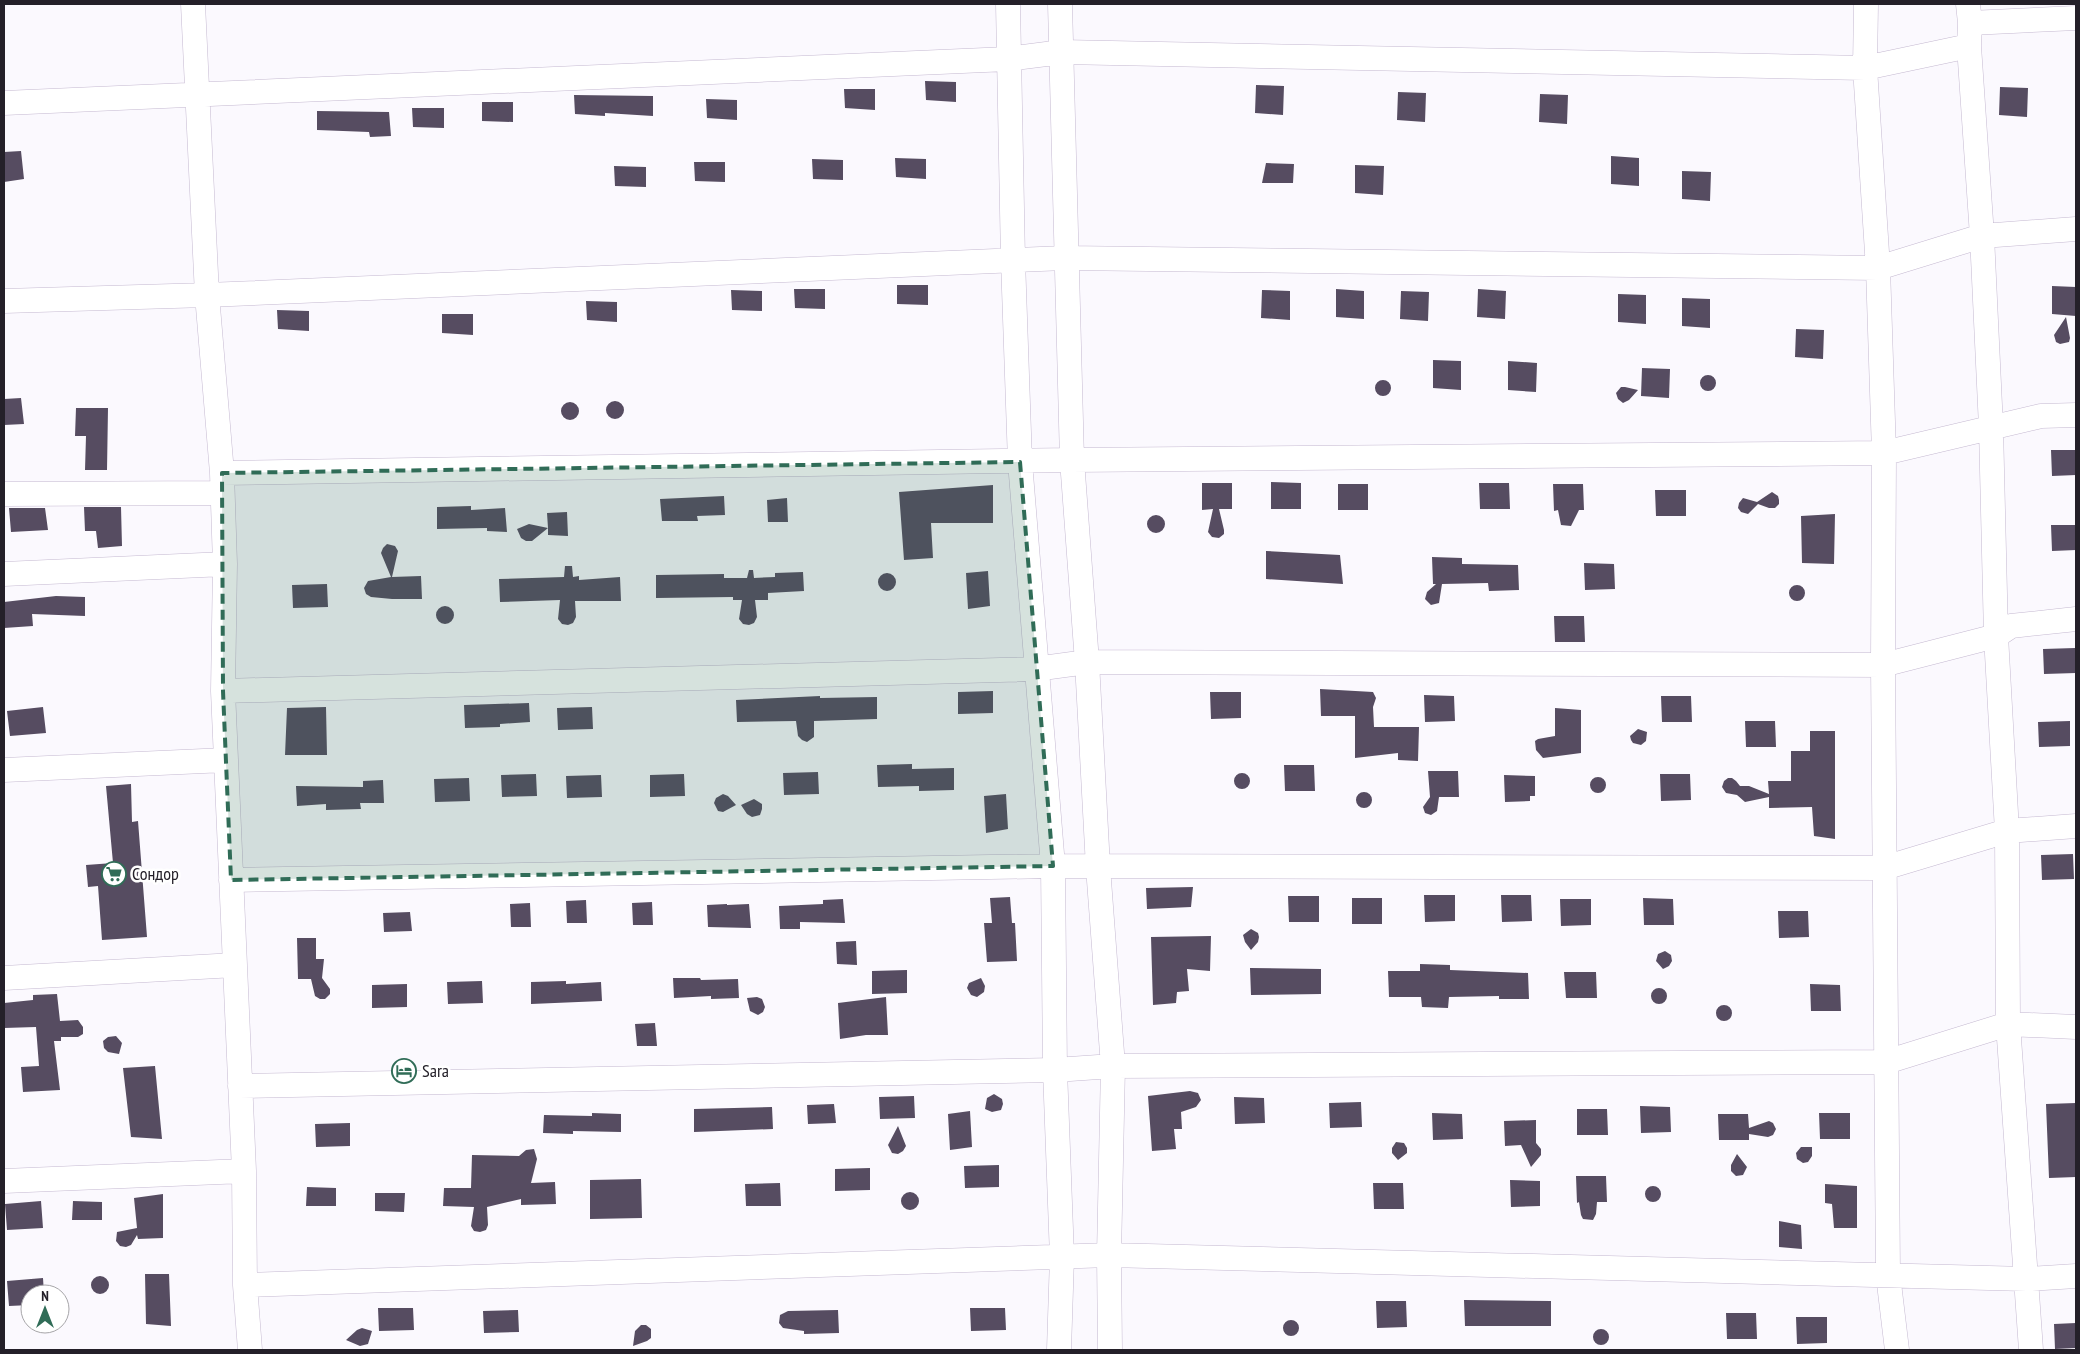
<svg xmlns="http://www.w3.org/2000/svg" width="2080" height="1354" viewBox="0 0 2080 1354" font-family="'PT Sans Narrow',sans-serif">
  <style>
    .building { fill: #564c61 }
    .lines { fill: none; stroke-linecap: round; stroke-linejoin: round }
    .minor-casing { stroke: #c5b9d1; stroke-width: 25 }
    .minor { stroke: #fff; stroke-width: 24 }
    .marked { fill: #306c57; fill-opacity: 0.2; stroke: #306c57; stroke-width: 4; stroke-dasharray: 10 6; stroke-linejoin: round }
    .labels { text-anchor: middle; stroke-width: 5; stroke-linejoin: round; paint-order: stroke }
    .poi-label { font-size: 18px; fill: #242029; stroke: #fff; text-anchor: start }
  </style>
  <rect width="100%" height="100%" fill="#fbf9fe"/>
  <path class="building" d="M925 81 956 82V102L926 100Z
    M1256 85 1284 86 1283 115 1255 113Z
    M2000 87 2028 88 2027 117 1999 115Z
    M844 89H875V110L845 108Z
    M1398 92 1426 93 1425 122 1397 120Z
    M1540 94 1568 95 1567 124 1539 122Z
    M574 95 653 96V116L605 113V116L575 114Z
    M706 99 737 100V120L707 118Z
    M482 102H513V122L482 121Z
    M412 108H444V128L413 127Z
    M317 111 389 112 391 136 370 137 369 132 317 130Z
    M21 151 24 179 4 182V152Z
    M1611 156 1639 158V186L1611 184Z
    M895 158 926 159V179L896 177Z
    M812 159 843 160V180L813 179Z
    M694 162H725V182L695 181Z
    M1266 163 1294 164 1293 183H1262Z
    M1355 165 1384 166 1383 195 1355 193Z
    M614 166 646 167V187L615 186Z
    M1682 171 1711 172 1710 201 1682 199Z
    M897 285H928V305L897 304Z
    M2052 286 2076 287V316L2052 314Z
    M794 289H825V309L795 308Z
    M1336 289 1364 291V319L1336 317Z
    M1478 289 1506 291 1505 319 1477 317Z
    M731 290 762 291V311L732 310Z
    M1262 290 1290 291V320L1261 318Z
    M1401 291 1429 292 1428 321 1400 319Z
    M1618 294 1646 295V324L1618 322Z
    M1682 298 1710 299V328L1682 326Z
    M586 301 617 302V322L587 320Z
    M277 310 309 311V331L278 329Z
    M442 314H473V335L442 333Z
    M2066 317 2070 338 2069 342 2060 344 2056 342 2054 335Z
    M1796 329 1824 330 1823 359 1795 357Z
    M1433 360 1461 361V390L1433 388Z
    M1508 361 1537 363 1536 392 1508 390Z
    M1642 368 1670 369 1669 398 1641 396Z
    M1700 383a8 8 0 1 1 16 0a8 8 0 1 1-16 0Z
    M1375 388a8 8 0 1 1 16 0a8 8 0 1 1-16 0Z
    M1621 387H1625L1638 390 1629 400 1623 403 1618 399 1616 393Z
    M21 398 24 424 4 425V399Z
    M606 410a9 9 0 1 1 18 0a9 9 0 1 1-18 0Z
    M561 411a9 9 0 1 1 18 0a9 9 0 1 1-18 0Z
    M76 408H108L107 470H85L86 436H75Z
    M2051 450H2076V475L2052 476Z
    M1271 482 1301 483V509H1271Z
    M1202 483H1232V509H1219L1224 530V534L1219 538 1212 537 1208 532 1213 509 1202 510Z
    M1479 483H1509L1510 509H1480Z
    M1338 484H1368V510H1338Z
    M1553 484H1583L1584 510H1579L1571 526 1561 525 1558 510 1554 511Z
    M993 485V523H931L933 558 904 560 899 492Z
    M1655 490H1686V516H1656Z
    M1772 492 1778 496 1779 500V504L1775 508H1769L1758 504 1748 514 1741 512 1738 508 1739 503 1743 498 1757 502Z
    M724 496 725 515 697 516 698 521H662L660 499Z
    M787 498 788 522H768L767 500Z
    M471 506V510L505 508 507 532 487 531V528L437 529V507Z
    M84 507H121L122 546 98 548 96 531H85Z
    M9 508H45L48 530 11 532Z
    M567 512 568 536 548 535V528L532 541H526L521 538 517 529 529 524 548 528 547 513Z
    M1835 514 1834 564 1802 563 1801 516Z
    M1147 524a9 9 0 1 1 18 0a9 9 0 1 1-18 0Z
    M2051 525H2076V550L2052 551Z
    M387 544 395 546 398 551 392 577 421 576 422 599H392L371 597 366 594 364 588 368 581 391 577 381 553 383 548Z
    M1266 551 1340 555 1343 584 1266 579Z
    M1432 557 1462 558V564L1518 565 1519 590 1489 591 1488 583 1442 584 1439 603 1431 605 1425 599 1427 592 1436 584H1433Z
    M1584 563 1614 564 1615 589 1585 590Z
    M565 566H572L573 577 579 576V580L620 577 621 601H575L576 617 573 623 568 625 562 624 558 619 560 600 500 602 499 579 564 577Z
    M749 570H753L754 578 775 577V573L803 572 804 591 768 593V600H755L757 617 754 623 749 625 743 624 739 619 742 600H733V597L656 598V575L724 574V578H747Z
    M988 571 990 606 968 609 966 573Z
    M878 582a9 9 0 1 1 18 0a9 9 0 1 1-18 0Z
    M327 584 328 607 293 608 292 585Z
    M1789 593a8 8 0 1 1 16 0a8 8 0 1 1-16 0Z
    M56 596 85 597V616L32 614 33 626 4 628V602Z
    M436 615a9 9 0 1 1 18 0a9 9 0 1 1-18 0Z
    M1554 616H1584L1585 642H1555Z
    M2075 648 2076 673 2044 674 2043 649Z
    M1320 689 1373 692 1376 698 1373 707 1374 727H1419L1418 761 1398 760V753L1355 758V716H1321Z
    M993 691V713L958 714V692Z
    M1210 692H1241V718L1211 719Z
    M1424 695 1454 696 1455 721 1425 722Z
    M820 696V698L877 697V719L814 721V737L807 742 802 740 798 736 796 721 737 722 736 700Z
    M1661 696H1691L1692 722H1662Z
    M529 703 530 722 500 724V727L465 728 464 705Z
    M43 707 46 733 10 736 7 711Z
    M326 707 327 755H285L287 708Z
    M592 707 593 729 558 730 557 708Z
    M1555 708 1581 710V753L1543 758 1536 750 1535 741 1538 739 1555 736Z
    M1745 721H1775L1776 747H1746Z
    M2070 721V746L2039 747 2038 722Z
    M1638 729 1647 732 1646 741 1641 745 1633 743 1631 740 1630 736Z
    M1810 731H1835V839L1814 836 1812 807 1769 808V797L1745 802 1737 795 1726 793 1722 787 1724 781 1728 778H1732L1736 781 1740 786H1749L1769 794 1768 781H1791V751H1810Z
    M912 764V769L954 768V790L919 791V786L878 787 877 765Z
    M1284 765H1314L1315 791H1285Z
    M1428 771H1458L1459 797H1439L1437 811 1431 815 1425 813 1423 807 1430 797Z
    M818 772 819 794 784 795 783 773Z
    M1234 781a8 8 0 1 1 16 0a8 8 0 1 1-16 0Z
    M536 774 537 796 502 797 501 775Z
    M684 774 685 796 650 797V775Z
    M1660 774H1690L1691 800 1661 801Z
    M601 775 602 797 567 798 566 776Z
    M1504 775 1535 776V796H1530V801L1505 802Z
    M1590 785a8 8 0 1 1 16 0a8 8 0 1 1-16 0Z
    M469 778 470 801 435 802 434 779Z
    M383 780 384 803H360L361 809 326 810V804L297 806 296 786 363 787V781Z
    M131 784 132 822 138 821 147 937 102 940 98 886 88 887 86 865 113 863 106 786Z
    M1356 800a8 8 0 1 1 16 0a8 8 0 1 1-16 0Z
    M723 794 728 796 736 805 723 812 718 811 714 803 716 798Z
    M1006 794 1008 829 986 833 984 796Z
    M754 799 762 804V809L760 815 752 817 747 814 741 805Z
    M2073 854 2074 879 2042 880 2041 855Z
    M1193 887 1191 907 1147 909 1146 888Z
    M1424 895H1455V921L1425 922Z
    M1501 895H1531L1532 921 1502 922Z
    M1288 896H1319V922H1289Z
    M1010 897 1012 923H1015L1017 961 987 962 984 923H992L990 898Z
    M1352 898H1382V924H1352Z
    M1643 898 1673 899 1674 925H1644Z
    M843 899 845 923 800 922V929H780L779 906 823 904V900Z
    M1560 899H1591V925L1561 926Z
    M586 900 587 923H567L566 901Z
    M652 902 653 925H633L632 903Z
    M530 903 531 927H511L510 904Z
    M727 904V905L749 904 751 928 708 927 707 905Z
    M1778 911H1808L1809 937 1779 938Z
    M410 912 412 931 384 932 383 913Z
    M1251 929 1258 933 1259 937 1258 942 1251 950 1245 942 1243 935Z
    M1211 936 1210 971 1187 969 1189 991 1177 992 1176 1003 1153 1005 1151 937Z
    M297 938H316V959H324L322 978 330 989V994L325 999H320L315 996 311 979H298Z
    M856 941 857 965 837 964 836 942Z
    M1665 951 1671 955 1672 961 1669 966 1663 969 1656 961 1658 954Z
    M1420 964 1450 965V970L1528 973 1529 999H1499V996L1449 997 1448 1008 1422 1007 1421 997H1389L1388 971H1420Z
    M1250 968 1321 969V994L1251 995Z
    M907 970V993L872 994V971Z
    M1564 972H1596L1597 998H1566Z
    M673 978H700L701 980 738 979 739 998 711 999V996L674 998Z
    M981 978 985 986 984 992 977 997 971 995 967 988 969 983Z
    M482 981 483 1003 448 1004 447 982Z
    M566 981V984L601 982 602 1001 531 1004V982Z
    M407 984V1007L372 1008V985Z
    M1810 984 1840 985 1841 1011H1811Z
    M1651 996a8 8 0 1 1 16 0a8 8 0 1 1-16 0Z
    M57 994 60 1021 78 1020 83 1027V1034L78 1037H61V1041H54L60 1090 23 1092 21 1067 39 1066 36 1027 4 1028V1003L33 1000V995Z
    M757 997 762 999 765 1007 763 1012 758 1015 750 1011 747 998Z
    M886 997 888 1035H866L840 1039 838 1003Z
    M1716 1013a8 8 0 1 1 16 0a8 8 0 1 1-16 0Z
    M655 1023 657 1046H637L635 1024Z
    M116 1036 122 1043 119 1054 108 1052 104 1048 103 1041 108 1037Z
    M155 1066 162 1139 131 1137 123 1068Z
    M1190 1091 1198 1093 1201 1100 1196 1107 1181 1112 1182 1129H1174L1176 1149 1152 1151 1148 1096Z
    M994 1094 1002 1099 1003 1104 1001 1110 992 1112 985 1109 987 1098Z
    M914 1096 915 1118 880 1119 879 1097Z
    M1234 1097 1264 1098 1265 1123 1235 1124Z
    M1361 1102 1362 1127 1330 1128 1329 1103Z
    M2076 1103V1177L2049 1178 2046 1104Z
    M834 1104 836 1123 808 1124 807 1105Z
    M1640 1106 1670 1107 1671 1132 1641 1133Z
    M772 1107 773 1129 694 1132V1109Z
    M1577 1109H1607L1608 1135H1577Z
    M970 1111 972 1147 950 1150 948 1114Z
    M592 1113 621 1114V1132L573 1131V1134L543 1133 544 1115 592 1116Z
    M1432 1113 1462 1114 1463 1139 1433 1140Z
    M1819 1113H1850V1139H1820Z
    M1718 1114H1748L1749 1128 1769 1121 1773 1123 1776 1129 1773 1135 1768 1137 1749 1134V1140H1719Z
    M1536 1120V1143L1541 1149V1155L1531 1167 1521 1145 1505 1146 1504 1121Z
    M350 1123V1146L316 1147 315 1124Z
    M898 1126 906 1146 903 1151 898 1154 892 1153 888 1145Z
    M1396 1142 1404 1143 1407 1148V1153L1398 1160 1392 1153V1148Z
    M1801 1147H1812V1156L1808 1162 1803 1163 1797 1159 1796 1153Z
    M534 1149 537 1159 531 1183 555 1182 556 1204 521 1205V1199L487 1207 488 1225 486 1230 480 1232 474 1231 471 1226 474 1207 443 1206 444 1188H471L472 1155 519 1156 526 1150Z
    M1737 1154 1747 1167 1743 1175 1736 1176 1731 1171V1165Z
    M999 1165V1187L965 1188 964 1166Z
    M870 1168V1190L835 1191V1169Z
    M1576 1176H1606L1607 1202H1597L1596 1214 1593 1220 1583 1219 1581 1215 1579 1202 1577 1203Z
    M641 1179 642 1218 590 1219V1180Z
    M1510 1180 1540 1181V1206L1511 1207Z
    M780 1183 781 1206H746L745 1184Z
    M1373 1183H1403L1404 1209H1374Z
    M1825 1184 1857 1186V1228H1834L1832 1204 1825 1203Z
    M1645 1194a8 8 0 1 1 16 0a8 8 0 1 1-16 0Z
    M307 1187 336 1188V1206H306Z
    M901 1201a9 9 0 1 1 18 0a9 9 0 1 1-18 0Z
    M375 1193H405L404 1212 375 1211Z
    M163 1194V1238L138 1239 137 1235 131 1245 126 1247 120 1246 116 1241 117 1232 137 1228 134 1198Z
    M41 1201 43 1228 7 1230 5 1204Z
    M73 1201 102 1202V1220H72Z
    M1779 1221 1801 1225 1802 1249 1779 1247Z
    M145 1274H169L171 1326 146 1324Z
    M91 1285a9 9 0 1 1 18 0a9 9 0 1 1-18 0Z
    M43 1278 44 1294H30V1305L9 1306 7 1281Z
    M1464 1300 1551 1301V1326H1465Z
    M1376 1301H1406L1407 1327 1377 1328Z
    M378 1308H413L414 1330 379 1331Z
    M970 1308H1005L1006 1330 971 1331Z
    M518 1310 519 1332 484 1333 483 1311Z
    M838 1310 839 1333 804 1334V1331L783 1328 779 1323 780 1315 788 1311Z
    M1726 1313H1756L1757 1339H1727Z
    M1796 1317H1827V1343L1797 1344Z
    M1283 1328a8 8 0 1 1 16 0a8 8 0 1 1-16 0Z
    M2076 1323V1348L2055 1349 2054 1324Z
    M641 1325H646L651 1329V1338L647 1341 633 1346 635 1331Z
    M362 1328 372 1331 368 1344 360 1346 346 1340 357 1330Z
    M1593 1337a8 8 0 1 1 16 0a8 8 0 1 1-16 0Z"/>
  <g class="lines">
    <defs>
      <path id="minor" d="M193 4 207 295 222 473 225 564 223 691 244 1171 245 1285 250 1350
        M1008 4 1013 260 1020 462 1053 866 1055 1070 1062 1257 1059 1350
        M1060 4 1072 460 1087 662 1098 867 1113 1066 1109 1255 1110 1350
        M1866 4 1865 68 1878 268 1884 453 1883 665 1888 1275 1897 1350
        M1968 4 1970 23 1969 46 1982 236 1991 427 1996 636 2007 831 2008 1024 2031 1350
        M1970 23 2076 18
        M4 103 1008 59 1062 52 1865 68 1969 46
        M4 301 207 295 1065 258 1878 268 1982 236 2076 229
        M222 473 1072 460 1884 453 2041 416 2076 415
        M4 494 222 493
        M4 574 225 564
        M223 691 1035 669 1087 662 1883 665 1996 636 2011 626 2076 619
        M4 770 226 760
        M231 880 1053 866 1884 868 2007 831 2076 826
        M4 978 235 965
        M240 1086 1055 1070 1113 1066 1886 1062 2008 1024 2076 1027
        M4 1181 244 1171
        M245 1285 1109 1255 2027 1279 2076 1276"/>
    </defs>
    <use href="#minor" class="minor-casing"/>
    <use href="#minor" class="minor"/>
  </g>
  <path class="marked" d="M1020 462 1053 866 231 880 223 691 222 473Z"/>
  <defs>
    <symbol id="supermarket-ring" viewBox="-11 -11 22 22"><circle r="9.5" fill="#fff" stroke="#306c57" stroke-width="1.5"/><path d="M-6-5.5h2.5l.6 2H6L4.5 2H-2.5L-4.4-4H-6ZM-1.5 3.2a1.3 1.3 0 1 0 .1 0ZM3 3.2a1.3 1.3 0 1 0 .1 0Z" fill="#306c57"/></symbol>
    <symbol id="hotel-ring" viewBox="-11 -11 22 22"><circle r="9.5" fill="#fff" stroke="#306c57" stroke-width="1.5"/><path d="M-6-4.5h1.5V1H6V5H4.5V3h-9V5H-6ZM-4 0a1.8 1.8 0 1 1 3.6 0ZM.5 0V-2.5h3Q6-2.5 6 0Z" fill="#306c57"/></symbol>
  </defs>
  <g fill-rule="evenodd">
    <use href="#supermarket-ring" x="100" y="860" width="28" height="28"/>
    <use href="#hotel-ring" x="390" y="1057" width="28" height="28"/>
  </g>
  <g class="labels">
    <g class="poi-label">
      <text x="132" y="880">Сондор</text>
      <text x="422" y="1077">Sara</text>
    </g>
  </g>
  <rect width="2080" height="1354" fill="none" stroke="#242029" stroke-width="10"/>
  <g transform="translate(45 1309)"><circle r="24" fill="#ffffff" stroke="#a7a6a9"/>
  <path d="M0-4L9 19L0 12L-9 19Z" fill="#306c57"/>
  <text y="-8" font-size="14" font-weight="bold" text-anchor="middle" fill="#242029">N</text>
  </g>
</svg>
